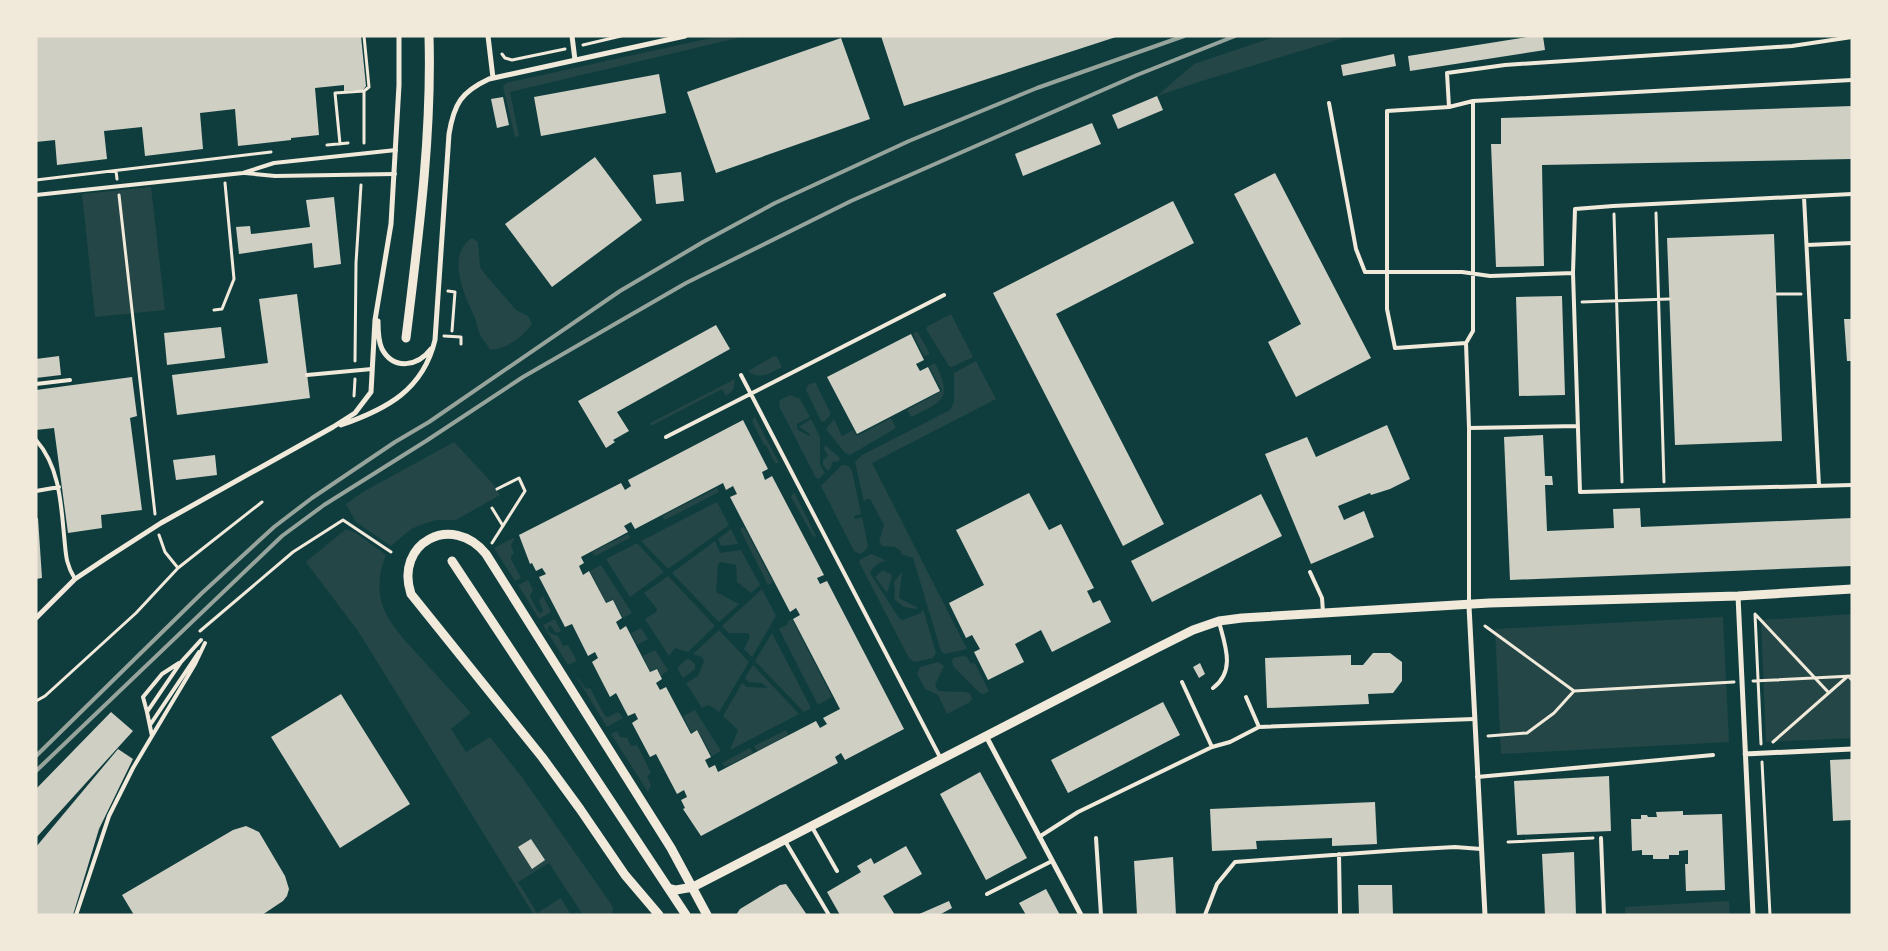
<svg xmlns="http://www.w3.org/2000/svg" width="1888" height="951" viewBox="0 0 1888 951" font-family="'PT Sans Narrow',sans-serif">
  <style>
    .green { fill: #244646 }
    .building { fill: #cfcfc3; fill-rule: evenodd }
    .lines { fill: none; stroke-linecap: round; stroke-linejoin: round }
    .path { stroke: #f1e9da; stroke-width: 3 }
    .service { stroke: #f1e9da; stroke-width: 4 }
    .minor { stroke: #f1e9da; stroke-width: 5 }
    .tertiary { stroke: #f1e9da; stroke-width: 9 }
    .rail { stroke: #97a49c; stroke-width: 4 }
  </style>
  <rect width="100%" height="100%" fill="#0f3d3e"/>
  <path class="green" d="M720 36H746L510 92 519 136 515 137 503 87 506 83Z
    M1277 36H1350L1205 80 1157 96 1194 64Z
    M151 187 165 310 95 317 82 194Z
    M472 238 478 242 480 267 484 273 516 310 528 316 532 324C522 337 507 349 490 350 488 345 484 341 481 337 478 331 477 324 475 318 465 296 445 256 472 238Z
    M951 314 973 357 952 367 949 366 926 329 928 326Z
    M917 331 930 354 924 356 913 334Z
    M774 356 777 357 782 367C770 373 760 381 748 371Z
    M976 361 996 399 872 463 967 649 945 654 941 651 913 558 901 554V551L895 547 882 546 879 542 884 525 870 499H866L864 502 855 462 862 455 950 410 954 402V373Z
    M935 363C953 399 943 401 911 417L907 410 942 391 929 366Z
    M735 379 733 390 726 396 722 389 651 426 650 423Z
    M815 382 831 414 824 422 821 421 806 390 808 385Z
    M790 395 800 399 810 417 797 424V429L809 436 810 434 799 427 811 419 820 437V465L825 473 819 479 816 478 779 406 780 400Z
    M755 416 756 419 779 463H775L766 445H764L752 421Z
    M891 418 896 428 850 455 845 453 826 429 834 419 842 436 853 430 857 436Z
    M454 442 494 485 500 495 456 520H436L423 524 411 529 391 546 356 522 346 504 363 492Z
    M825 445 840 458 839 461 832 462 831 467 828 471 823 465V460L828 456 824 449Z
    M842 465 849 466 852 471 861 514 854 516 855 519 862 517 868 546 866 550 860 554 854 551 821 486Z
    M717 488 719 492 665 520 662 516Z
    M794 492 816 536V537L813 536 791 497Z
    M717 502 729 525 668 569 641 541Z
    M744 527 773 582 768 585 740 529Z
    M346 529 356 533 386 555C367 603 392 626 422 659 438 677 455 695 471 713L451 729 466 752 490 737 521 776 609 901 613 908 612 915H583L549 863 518 882 537 913 561 898 571 915H534L358 631 306 562Z
    M731 529 738 544 721 546 718 539Z
    M628 534 630 538 595 556 592 552Z
    M513 538 514 540 511 545 514 553 511 556V559L521 578 515 581 494 548Z
    M715 541 720 553 741 550 760 585 751 593 737 582 736 565 721 562 718 564 716 592 739 604 719 622 672 573Z
    M637 543 664 572 630 597 606 559Z
    M871 554 887 561C881 560 872 567 870 573L899 618 903 620 921 613 922 610 924 612 936 653 933 658 914 662 909 658 859 562 861 559Z
    M601 565 632 613 623 618 613 599 606 602 590 571Z
    M883 570 892 575 888 591 886 592 875 577Z
    M902 572 899 598 918 608 916 609 904 607 894 599 895 590 894 582Z
    M668 576 715 626 688 652 675 648 669 656 645 619 656 612 657 609 644 593Z
    M528 580 533 590 530 596 538 612 541 613 543 611 539 600 543 596 551 612 539 619 518 585Z
    M762 589 776 616 752 657 744 649 750 637 748 633H729L722 626Z
    M1852 614V738L1766 742 1761 620Z
    M1723 617 1729 742 1501 754 1495 629Z
    M555 619 561 631 556 633 550 625 547 629 550 633 558 636 563 646 568 645 577 661 568 665 543 625Z
    M792 619 832 697 818 705 779 629 788 624 787 622Z
    M641 628 648 639 637 645 631 633Z
    M719 630 749 662 719 712 709 705 702 708 686 683 698 676 704 661 702 657 693 654Z
    M772 633 811 708 804 712 755 661Z
    M655 650 668 670 661 676 657 668 650 671 643 656Z
    M962 656 967 657 971 664 974 662 989 691 984 694 980 693 953 666 952 661 953 658Z
    M688 658 695 664V669L683 678 677 668Z
    M938 662 944 666 935 685 938 691 966 692 970 694 972 698 970 702 947 714 938 695 925 689 917 674 920 667Z
    M753 665 799 714 730 750 738 730 723 716 742 683 747 687 768 688 762 683 749 682 745 678Z
    M577 678 579 679 586 689 590 688 605 716 608 717 618 712 623 718 607 727Z
    M695 710 721 751 712 756 697 729 691 732 683 716Z
    M786 730 788 735 757 751 754 746Z
    M617 731 620 737 627 738 631 746 637 745 651 773 647 776 651 785 648 792 611 734Z
    M750 748 753 753 725 767 722 763Z
    M1729 901 1730 915H1625V907Z"/>
  <path class="building" d="M36 36H361L366 86 363 90 344 91V85L315 88 319 135 291 138V140L238 146 235 109 200 113 203 149 145 156 142 127 104 131 107 159 57 165 55 140 36 142Z
    M881 36H1116V37L904 106Z
    M1534 36H1543L1545 50 1410 71 1408 56Z
    M841 38 870 119 716 173 687 92Z
    M1394 54 1396 66 1343 76 1341 65Z
    M659 74 666 113 541 136 534 97Z
    M1157 96 1163 110 1118 129 1112 115Z
    M503 97 509 125 497 128 491 99Z
    M1852 106V159L1542 165 1544 266 1496 267 1491 144H1501V118Z
    M1092 123 1101 144 1023 176 1015 154Z
    M595 157 642 220 552 287 505 224Z
    M681 172 684 201 656 204 653 175Z
    M1275 173 1371 358 1296 397 1268 342 1301 324 1234 194Z
    M334 197 341 264 314 268 312 243 239 254 236 227 250 226 251 234 310 227 306 200Z
    M1173 201 1194 243 1056 314 1164 524 1123 546 993 293Z
    M1774 234 1782 441 1675 445 1667 238Z
    M297 294 310 398 177 415 172 375 268 363 259 299Z
    M1562 296 1565 395 1519 396 1516 297Z
    M1844 319H1852V361H1847Z
    M716 325 730 349 617 412 629 431 613 440 615 442 606 448 578 401Z
    M221 327 225 358 167 365 164 333Z
    M911 334 924 360 916 364 920 371 928 367 940 391 857 434 827 377Z
    M59 356 61 375 36 378V359Z
    M132 377 137 416 130 418 142 510 101 515 102 528 68 533 54 428 36 430V390Z
    M743 420 768 469 762 472 765 480 772 476 824 575 817 578 820 584 827 581 904 729 845 760 841 753 835 757 838 763 701 836 683 809 685 808 681 800 687 797 684 790 677 794 656 754 650 757 632 723 638 719 635 713 628 716 616 693 610 697 592 662 598 658 595 652 588 656 572 624 565 627 539 577 546 574 542 568 536 571 532 563 530 564 519 535 621 483 625 490 631 486 628 480ZM723 483 726 490 733 486 737 494 730 497 790 612 796 608 800 615 793 619 840 709 823 718 827 724 820 728 816 721 718 772 715 765 709 768 705 760 711 757 697 730 691 734 666 687 660 690 656 683 662 679 657 669 650 672 626 626 620 630 616 622 622 618 613 600 606 603 589 571 583 575 579 566 584 563 581 557 628 532 624 526 631 522 635 529Z
    M1387 425 1410 479 1390 489 1371 495 1370 493 1338 506 1344 520 1364 511 1374 537 1311 564 1265 454 1307 437 1316 457Z
    M1543 435 1545 476H1552L1553 485H1545L1547 531 1614 528 1613 509 1640 508 1641 527 1852 518V566L1510 580 1504 437Z
    M215 455 217 475 176 480 173 460Z
    M1029 493 1049 530 1061 524 1094 588 1087 591 1093 603 1100 600 1111 622 1052 652 1041 630 1015 644 1024 662 988 680 974 652 980 649 972 635 966 638 949 603 984 585 956 530Z
    M1261 494 1282 536 1152 602 1131 561Z
    M36 518H38L42 578 36 579Z
    M1373 653H1390L1402 662V681L1393 693 1368 694 1369 704 1267 708 1265 658 1351 655V665H1363Z
    M1200 663 1205 674 1199 678 1193 667Z
    M341 694 410 804 340 848 271 737Z
    M1163 702 1180 735 1068 793 1051 760Z
    M111 712 133 731 36 838V789Z
    M118 749 133 759 99 829 73 915H36V847Z
    M1852 759V820L1833 821 1830 760Z
    M980 772 1027 858 986 880 940 794Z
    M1609 776 1611 831 1517 835 1514 781Z
    M1375 802 1377 844 1332 846V838L1256 841 1257 849 1212 851 1210 809Z
    M1683 811V815L1722 814 1725 890 1686 891 1685 864H1688V850L1679 851V855H1669V859H1653V855H1642V850L1632 851 1631 819H1641V815H1647L1648 817H1657L1656 812Z
    M246 826 259 832 285 876 289 889 287 896 283 901 262 915H134L122 895 233 830Z
    M531 839 545 860 532 869 518 847Z
    M906 846 922 874 883 896 895 915H840L827 892 861 872 857 866 871 858 874 864Z
    M1574 852 1576 915H1545L1542 854Z
    M1173 857 1176 915H1137L1134 861Z
    M786 884 807 915H736L740 909 780 885Z
    M1358 885H1392L1393 915H1359Z
    M1046 889 1060 915H1026L1019 903Z
    M949 901 952 908 939 915H917Z"/>
  <g class="lines">
    <path class="path" d="M583 45 621 36
      M502 54 505 58 512 60 565 49
      M364 143V91L369 87 364 36
      M340 144 335 93 364 91
      M327 145 348 143
      M116 171 117 179
      M36 180 271 152
      M119 195 155 514
      M1656 213 1664 482
      M1614 214 1622 482
      M448 291 455 292 452 331
      M1777 294H1801
      M1582 302 1669 299
      M214 310 222 309 234 279 225 183
      M444 336 461 337V344
      M355 361 356 263 361 185
      M354 396 355 379
      M492 508 503 526
      M159 535 165 552 178 568
      M492 543 525 491 519 478 497 489
      M1755 614 1761 744
      M1756 615 1829 693
      M1485 626 1574 691 1734 682
      M200 631 293 552 343 520 391 552
      M1753 681 1852 676
      M36 701 45 696 136 613 178 568 262 502
      M1488 736 1527 733 1554 713 1574 691
      M1773 742 1848 676 1852 680
      M1762 762 1770 915
      M1508 842 1593 838"/>
    <path class="service" d="M1329 103 1356 249 1365 272H1462L1490 276 1573 273
      M1449 107 1447 73 1505 65 1792 46 1852 37
      M245 173 275 176 395 174
      M1852 194 1613 206 1575 209 1573 273 1580 492 1852 485
      M36 195 243 173 274 163 396 150
      M1804 197 1819 486
      M1807 245 1852 243
      M1466 343 1395 348 1387 309V111L1449 107 1473 101 1852 80
      M307 375 372 369
      M741 375 941 759
      M36 384 70 380
      M1469 428 1578 426
      M666 437 944 295
      M36 440C59 466 61 502 64 535 66 553 65 563 75 579
      M36 491 59 487
      M1310 572 1322 598 1323 612
      M1469 603V428L1466 343 1473 331V101
      M1213 688C1236 671 1225 645 1219 622
      M1246 697 1259 727 1474 719
      M147 712 143 697 162 674 179 663
      M150 725 199 652
      M152 736 195 664 205 643
      M1212 747 1230 742 1259 727
      M1477 777 1713 755
      M812 827 837 871
      M1039 837 1078 812 1212 747 1182 682
      M1096 838 1101 915
      M1601 838 1604 915
      M785 841 829 915
      M1339 854 1340 915
      M987 894 1052 861
      M76 915 109 816 133 768 152 736 147 712 181 662 201 640
      M1205 915 1217 884 1235 862 1402 850 1455 847 1481 849"/>
    <path class="minor" d="M488 36 493 78
      M572 36 575 60
      M378 321C378 330 378 341 382 349 394 371 418 366 431 349
      M341 425C387 409 423 390 435 340L449 134C454 104 461 92 489 79L685 36
      M1738 596 1753 915
      M1469 606 1485 915
      M36 618 75 579 108 557 161 523 333 427 355 413 371 392 375 320 391 224 399 85V36
      M986 736 1081 915
      M1745 754 1852 749"/>
    <path class="tertiary" d="M406 338C418 239 432 137 429 36
      M452 561 686 915
      M668 888 676 890 693 887 1157 648 1193 630 1219 621 1242 618 1489 603 1738 596 1852 589
      M659 915 625 875 580 809 542 757 411 594C394 543 452 512 486 554L671 848 707 915"/>
    <path class="rail" d="M36 756 202 593 274 527 312 498 395 442 429 422 620 291 703 242 775 203 909 141 1037 88 1184 36
      M36 771 282 536 324 505 426 441 523 377 686 283 851 201 1137 75 1235 36"/>
  </g>
  <rect width="1888" height="951" fill="none" stroke="#f1e9da" stroke-width="75"/>
</svg>
